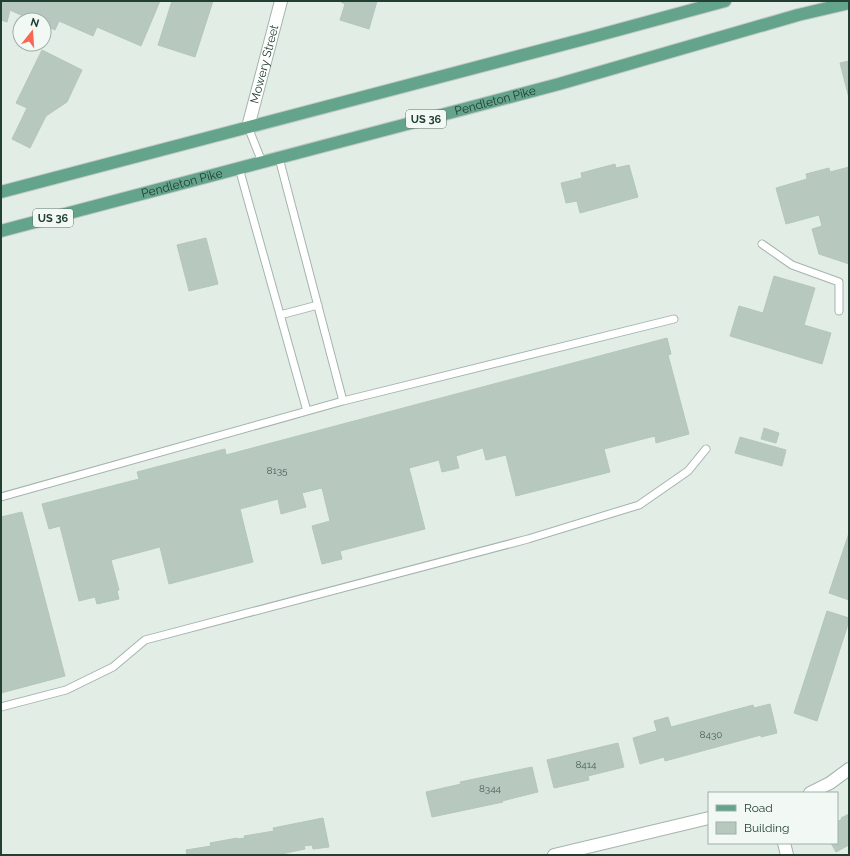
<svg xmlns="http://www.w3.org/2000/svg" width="850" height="856" viewBox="0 0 850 856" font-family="Raleway,sans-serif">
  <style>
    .building { fill: #b7c8bf; stroke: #b4c7bc }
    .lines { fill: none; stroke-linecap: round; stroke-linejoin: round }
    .lane-casing { stroke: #a4b5ad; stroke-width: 9 }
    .street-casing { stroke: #a4b5ad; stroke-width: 14 }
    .primary-casing { stroke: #c1c9c6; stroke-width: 14 }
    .lane { stroke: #fff; stroke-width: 7 }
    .street { stroke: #fff; stroke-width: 12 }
    .primary { stroke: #64a48b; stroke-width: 12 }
    .labels { text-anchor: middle; stroke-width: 4; stroke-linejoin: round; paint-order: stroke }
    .number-label { font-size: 10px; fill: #466156 }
    .shield { fill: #f2f9f5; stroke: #60776d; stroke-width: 1 }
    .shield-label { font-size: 11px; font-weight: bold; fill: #213f33 }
    .street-label { font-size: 12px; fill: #213f33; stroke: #f2f9f5 }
  </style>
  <rect width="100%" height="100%" fill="#e2ede6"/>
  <path class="building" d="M1 1H160L141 46 97 27 93 36 59 21 55 30 44 25V20H32L10 10 7 22 1 20Z
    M172 1H213L195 57 158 45Z
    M341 1H377L369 29 340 20 345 4 341 2Z
    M42 50 82 70 67 102 46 116 30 148 12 139 27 108 16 103Z
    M849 61V98L840 63Z
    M615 164 616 168 629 165 638 197 580 213 577 201 566 203 561 183 582 178 581 173Z
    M849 167V264L819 254 812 229 822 226 819 215 786 224 776 188 807 179 806 174 829 168 830 172Z
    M206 238 218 284 189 291 177 245Z
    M774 276 815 288 804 325 831 333 822 364 730 336 739 306 763 313Z
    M667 338 671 354 668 355 689 434 656 443 655 436 604 449 610 472 516 496 506 455 486 460 483 448 456 456 459 468 442 472 439 460 409 468 425 529 340 551 342 559 322 564 312 526 330 521 322 488 302 493 306 507 281 514 278 499 240 509 253 562 169 584 160 547 111 560 119 590 117 591 119 599 97 604 95 597 79 601 60 526 49 529 42 504 139 479 137 472 225 449 226 455Z
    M764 428 779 433 776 443 761 439Z
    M740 437 786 450 782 466 735 453Z
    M22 512 65 676 1 693V517Z
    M849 533V600L829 593Z
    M827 611 849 618V621L817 721 794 713Z
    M770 704 777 733 761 737V735L665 761 664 757 640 764 633 738 657 731 654 721 668 717 671 727 753 705 754 708Z
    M618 743 624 767 588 776 589 780 554 788 547 760Z
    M532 767 538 792 502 801 503 802 432 817 426 792 461 784 460 782Z
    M849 814V845L836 852 831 843H837V822L842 819 841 818Z
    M323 818 329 847 313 849 312 845 304 846 305 849 277 855H187L186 850 211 846 210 843 237 838V839L245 838 244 836 274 831 273 828Z"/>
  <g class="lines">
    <defs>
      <path id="lane" d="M248 127 262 162
        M239 168 307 411
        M762 244 792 265 839 282V311
        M280 315 318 305
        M343 401 674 319
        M1 497 343 401 279 158
        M1 707 66 690 113 667 145 640 528 539 639 505 688 471 706 449"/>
      <g id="street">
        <path id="s1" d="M248 127 281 1"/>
        <path d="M810 793 830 783 849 769"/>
        <path d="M784 843 787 855"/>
        <path d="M554 855 709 818"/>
      </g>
      <g id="primary">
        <path d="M1 192 592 37 725 1"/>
        <path id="s2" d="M1 231 559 84 798 15 849 3"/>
      </g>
    </defs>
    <use href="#lane" class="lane-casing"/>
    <use href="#street" class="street-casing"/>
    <use href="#primary" class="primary-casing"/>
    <use href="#lane" class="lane"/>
    <use href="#street" class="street"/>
    <use href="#primary" class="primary"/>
  </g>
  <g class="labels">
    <g class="number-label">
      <text x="277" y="474">8135</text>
      <text x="711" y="738">8430</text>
      <text x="586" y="768">8414</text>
      <text x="490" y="792">8344</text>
    </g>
    <g class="shield">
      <rect x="406" y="110" width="40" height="18" rx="3"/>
      <rect x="33" y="209" width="40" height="18" rx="3"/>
    </g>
    <g class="shield-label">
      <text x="426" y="123">US 36</text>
      <text x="53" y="222">US 36</text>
    </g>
    <g class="street-label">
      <text dy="4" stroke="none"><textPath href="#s1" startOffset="65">Mowery Street</textPath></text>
      <text dy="4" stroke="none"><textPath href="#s2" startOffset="511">Pendleton Pike</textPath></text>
      <text dy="4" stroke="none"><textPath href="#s2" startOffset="187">Pendleton Pike</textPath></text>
    </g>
  </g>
  <rect width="850" height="856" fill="none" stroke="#213f33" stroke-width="4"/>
  <rect x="708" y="792" width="130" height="52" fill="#f2f9f5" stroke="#9eafa7"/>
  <rect x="716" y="805" width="20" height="6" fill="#64a48b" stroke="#9eafa7"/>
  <text x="744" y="812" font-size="12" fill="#213f33">Road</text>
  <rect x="716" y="822" width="20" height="12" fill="#b7c8bf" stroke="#9eafa7"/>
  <text x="744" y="832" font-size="12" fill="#213f33">Building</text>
  <g transform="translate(32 32) rotate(17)"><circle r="19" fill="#f2f9f5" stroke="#9eafa7"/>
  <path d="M0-3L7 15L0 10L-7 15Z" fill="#f86754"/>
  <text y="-6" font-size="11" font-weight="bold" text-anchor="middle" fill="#213f33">N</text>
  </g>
</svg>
